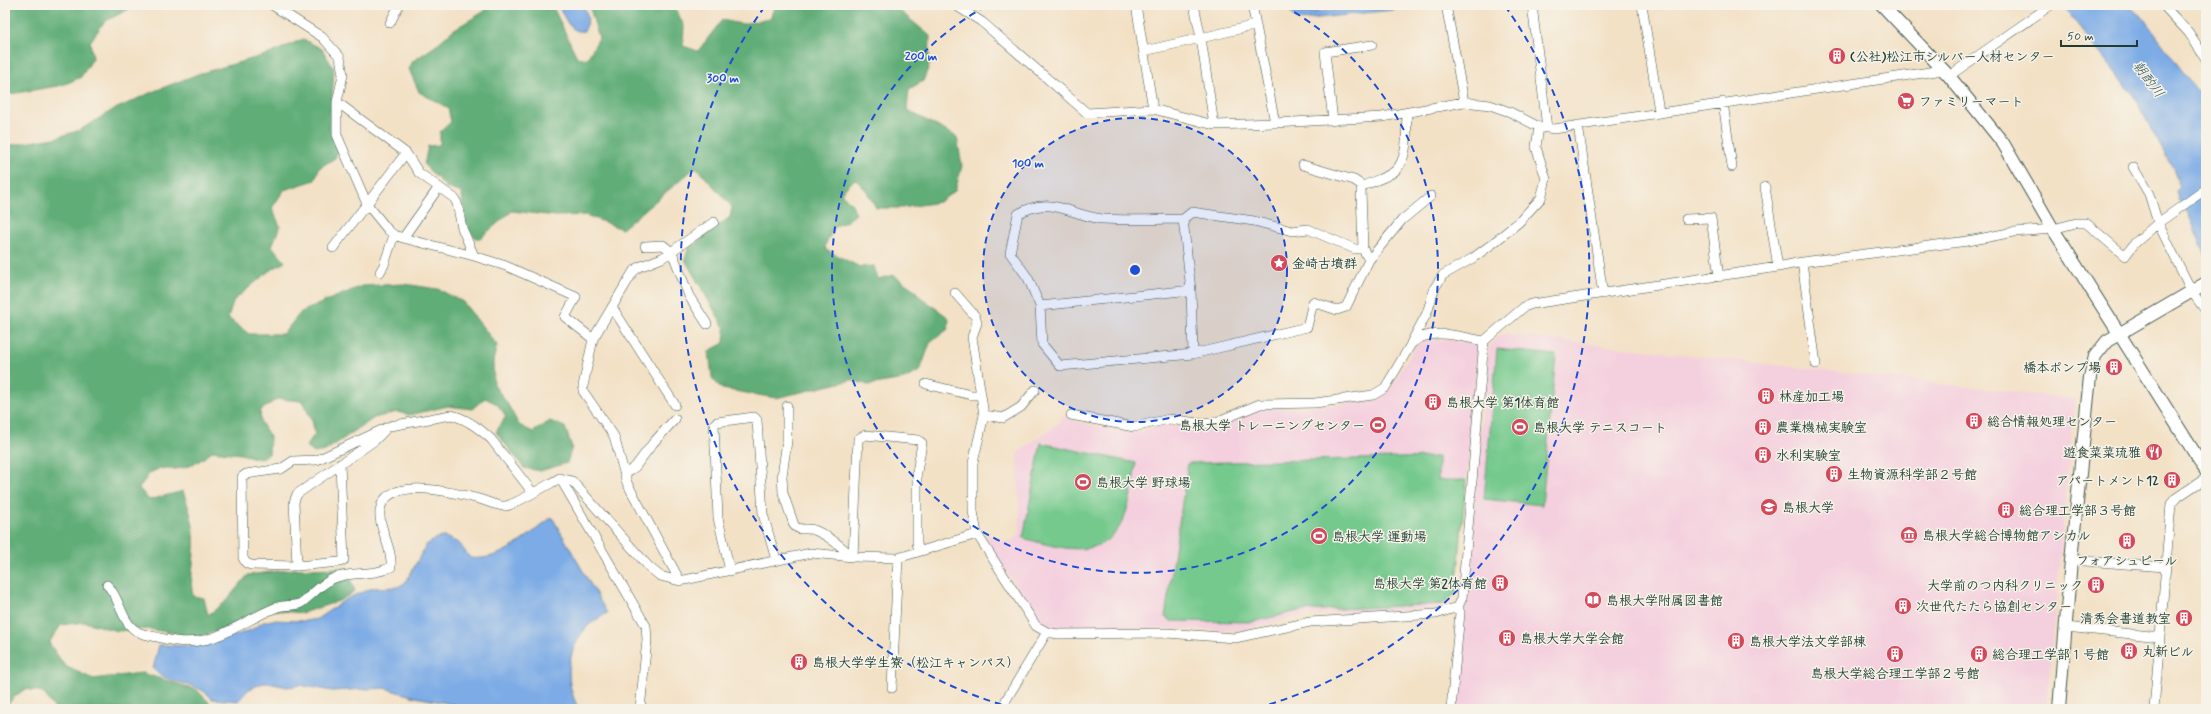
<svg xmlns="http://www.w3.org/2000/svg" width="2211" height="714" viewBox="0 0 2211 714" font-family="Mynerve,'Klee One',sans-serif">
  <style>
    .built { fill: #f4cfde }
    .green { fill: #75c98d; stroke: #4a8360 }
    .forest { fill: #60ad78; stroke: #407556 }
    .water { fill: #7babe6; stroke: #4d748d }
    .lines { fill: none; stroke-linecap: round; stroke-linejoin: round }
    .minor-casing { stroke: #3f564a; stroke-width: 10 }
    .tertiary-casing { stroke: #3f564a; stroke-width: 14 }
    .minor { stroke: #fff; stroke-width: 9 }
    .tertiary { stroke: #fff; stroke-width: 12 }
    .ring { fill: none; stroke: #1d4ed8; stroke-width: 2; stroke-dasharray: 7 5 }
    .labels { text-anchor: middle; stroke-width: 3; stroke-linejoin: round; paint-order: stroke }
    .poi-label { font-size: 13px; font-weight: bold; fill: #1f3d34; stroke: #f7f3e8; text-anchor: start }
    .water-label { font-size: 14px; font-style: italic; fill: #365860; stroke: #f7f3e8 }
    .centre { fill: #1d4ed8; stroke: #f7f3e8; stroke-width: 2 }
    .ring-label { font-size: 12px; text-anchor: middle; font-weight: bold; fill: #1d4ed8; stroke: #f7f3e8; stroke-width: 3; stroke-linejoin: round; paint-order: stroke }
  </style>
  <rect width="100%" height="100%" fill="#f7f3e8"/>
  <filter id="ink" filterUnits="userSpaceOnUse"><feTurbulence type="fractalNoise" baseFrequency=".025" numOctaves="2"/><feDisplacementMap in="SourceGraphic" scale="8" xChannelSelector="R" yChannelSelector="G"/><feConvolveMatrix kernelMatrix="1 2 1 2 8 2 1 2 1" color-interpolation-filters="sRGB"/></filter>
  <filter id="wash" filterUnits="userSpaceOnUse"><feTurbulence type="fractalNoise" baseFrequency=".012" numOctaves="4" result="noise"/><feDisplacementMap in="SourceGraphic" scale="16" xChannelSelector="R" yChannelSelector="G"/><feGaussianBlur stdDeviation="0.9" result="paint"/><feColorMatrix in="noise" values="0 0 0 0 0 0 0 0 0 0 0 0 0 0 0 0 0 1.4 0 .05"/><feComposite in="paint" operator="in"/></filter>
  <g filter="url(#wash)">
    <rect width="100%" height="100%" fill="#f3e1c6"/>
    <path class="built" d="M1501 334 2075 399 2046 709H1454L1489 346Z
      M1426 340H1448L1477 344 1478 346 1457 593 1446 604 1439 607 1411 610 1306 615 1242 630 1055 628 1039 621 986 541V534L1001 541H1012L1020 533 1017 453 1058 424 1065 413 1077 422 1120 431 1140 432 1160 425 1203 429 1216 427 1254 409 1269 407 1299 408 1377 399 1389 391 1415 347Z"/>
    <path class="green" d="M1497 349 1556 355 1542 505 1484 499Z
      M1041 443 1136 463C1133 482 1131 504 1122 522 1102 563 1056 547 1023 538Z
      M1438 457V480H1466L1456 593 1443 604 1298 611 1252 622 1171 621 1165 617 1188 463Z"/>
    <path class="forest" d="M5 5H130L129 9 104 22 90 42 93 58 81 77 63 85 5 95Z
      M487 5H552L577 57 587 59 599 38 589 5H629L643 9 669 5 676 9 684 26 683 46 698 51 722 20 741 24 770 19 775 5H893L930 36 929 66 923 81 909 89 907 110 957 137 962 166 955 191 939 202 902 208H876L866 190 855 179 841 193 852 204 856 214 846 222 835 226 825 245 826 250 860 267 874 266 878 279 893 275 915 290 919 296 949 318 948 329 930 343 920 371 904 379 868 385 852 380 776 398 722 389 712 378 709 351 724 343 725 329 685 260 688 249 730 217 732 207 696 167 622 229 586 215 556 216 512 211 478 240 464 226 462 193 447 188 424 165 428 146 440 145V132L451 122 448 108 419 92 409 69 413 61 434 47 453 30 485 11Z
      M303 39 322 49 334 69 330 127 338 150 335 158 319 168 315 180 284 190 272 208 280 226 272 246 285 262 269 271 234 300 228 318 249 334H283L301 312 333 298 362 286 404 284 438 289 463 302 497 345 493 361 494 385 507 403 519 425 533 432 550 421 565 427 572 447 567 463 540 471 524 468 496 432 506 416 497 404 485 398 472 409 448 406 410 415 397 412 374 418 325 451 314 453 306 446 315 434 312 420 302 401 277 399 260 411 261 422 270 437 269 454 259 459 241 454 212 451C197 465 181 472 160 468L150 473 139 488 149 500 183 491C190 510 196 530 194 550 194 566 189 580 193 596L204 598 208 615 224 603 248 575 294 569 346 568 355 591 339 601 302 613 262 609 227 628 198 637 148 629 117 631 85 622 61 625 49 643 65 666 93 679 142 673 197 690 209 702 207 709H55L43 692 25 689 13 698 5 709V146L55 138 80 130 111 111 152 92 198 74 269 54Z"/>
    <path class="water" d="M558 5H583C588 14 590 22 584 31 570 34 564 16 558 5Z
      M1286 5H1291L1299 13 1415 5 1392 10 1300 20 1295 18Z
      M2062 5H2126L2141 15 2206 103V256L2188 213 2179 202 2176 191 2180 187 2173 169 2133 95Z
      M552 517 607 613C600 618 591 622 586 628 566 651 564 683 579 709H462L457 705 415 697 384 688 332 691 300 685 288 687 268 683H263L248 690 238 701 212 699C198 680 167 686 153 669L159 645 190 646 222 640 251 630 263 622 272 620 305 621 317 619 348 598 372 588 398 587 406 582 426 545 437 538 445 537 459 543 470 558C502 562 528 535 552 517Z"/>
  </g>
  <g filter="url(#ink)">
    <g class="lines">
      <defs>
        <path id="minor" d="M272 5 322 37 340 57 343 75 337 102V135L367 204 388 230 394 235 403 238 474 256 506 266 576 297 565 317 593 339
          M955 5 982 22 1087 113 1153 109 1214 125 1275 123 1382 117 1464 102 1490 105 1510 112 1539 127 1554 129 1943 70
          M1136 5 1153 109
          M1252 5 1275 123
          M1446 5 1464 102
          M1532 5 1547 128
          M1642 5 1659 111
          M2163 5 2189 33 2206 59
          M390 23 399 5
          M1144 51 1201 38 1194 5
          M1949 76 2051 5
          M337 102 406 153 419 173 454 198 457 203 462 228 474 256
          M1723 102 1732 167
          M1333 121 1325 52 1372 45
          M1214 125 1201 38 1256 25
          M1578 125 1603 294
          M1303 165 1354 180 1363 186
          M1765 187 1778 267
          M2206 189 2158 223 2192 292 2206 311
          M1183 219 1191 290 1193 354
          M1686 219 1711 218 1719 277
          M403 238 439 187
          M645 246 663 245 672 252 689 296 707 324
          M333 248 406 153
          M1363 249H1355L1308 229 1292 231 1254 221 1192 212 1183 219C1157 219 1129 221 1103 219 1071 216 1051 194 1018 214L1010 253 1028 278 1040 306 1042 344 1060 366 1193 354 1307 327 1313 302 1337 310 1346 307 1369 260 1363 249 1361 190 1363 186C1373 181 1386 178 1395 171 1409 158 1406 131 1407 113
          M1369 260 1402 220 1431 196
          M1802 262 1816 364
          M380 272 384 265 394 235
          M955 293 975 316 977 323 972 337 984 415 973 463V511L977 534
          M1040 306 1191 290
          M612 307 675 405
          M1411 343 1427 313 1435 287 1443 275 1473 258 1492 244 1519 222 1541 198 1546 179 1536 147 1539 127
          M926 384 971 395H980
          M787 406V441L782 476 783 493 794 525C799 532 807 527 814 530 828 535 842 547 853 557
          M984 415 1003 418 1021 407 1035 390
          M1071 415 1134 427 1169 419 1204 424 1216 422 1260 404 1315 403 1373 395 1385 388 1411 344C1430 326 1461 337 1484 341
          M340 464 344 560 340 562 297 566 251 565 246 563 243 558 242 477 246 474 281 469 293 461 317 460 390 426 451 415C466 418 480 429 491 439L533 493
          M625 474 635 467 653 443 675 419
          M560 478 646 626 647 640 640 709
          M853 557 858 439 865 435 918 440 922 443 917 472V543L919 551
          M2071 560 2165 567
          M297 566 294 502 297 494 374 441 384 431
          M730 571 718 518 714 424 717 422 754 417 757 420 763 514 776 560
          M680 581 627 483 614 436 583 391V386L593 339 633 272 639 267 662 258 714 222
          M107 585C121 598 120 622 138 632 144 635 154 636 161 638 211 652 233 625 275 608 282 604 295 607 301 603 312 595 320 585 332 579 351 570 373 577 391 567 393 548 378 528 380 511 384 474 457 493 479 499 487 501 498 507 506 506 516 504 549 484 560 478L572 481 649 567 660 576 680 581 811 553 853 557 898 558 977 534 1036 626 1047 632 1058 634 1166 633 1235 638 1310 622 1436 614 1458 607 1462 598 1484 341 1524 307 1532 304 1778 267 1802 262 1968 241 2014 232 2053 229 2076 223H2086L2125 256 2135 243 2158 223 2149 194 2133 167
          M2066 627 2160 637
          M892 688 898 558
          M1003 709 1006 700 1047 632
          M1451 709 1460 613 1458 607
          M2154 709 2171 504 2176 498 2206 478"/>
        <path id="tertiary" d="M1882 5 1949 76 2003 143 2053 229 2206 471
          M2059 709 2071 560 2090 377 2095 356 2107 341 2206 283"/>
      </defs>
      <use href="#minor" class="minor-casing"/>
      <use href="#tertiary" class="tertiary-casing"/>
      <use href="#minor" class="minor"/>
      <use href="#tertiary" class="tertiary"/>
    </g>
  </g>
  <circle cx="1135" cy="270" r="152" fill="#1d4ed8" fill-opacity=".12"/>
  <g class="ring">
    <circle cx="1135" cy="270" r="152"/>
    <path d="M1284 6A303 303 0 1 1 986 6"/>
    <path d="M1013 708A455 455 0 0 1 765 6M1505 6A455 455 0 0 1 1257 708"/>
  </g>
  <defs>
    <symbol id="building-disc" viewBox="-11 -11 22 22"><circle r="9.5" fill="#d1495b" stroke="#f7f3e8"/><path d="M-4-6H4V6H1V3H-1V6H-4ZM-2.5-4.3h1.7v1.8h-1.7ZM.8-4.3h1.7v1.8H.8ZM-2.5-1h1.7V.8h-1.7ZM.8-1h1.7V.8H.8Z" fill="#fff"/></symbol>
    <symbol id="supermarket-disc" viewBox="-11 -11 22 22"><circle r="9.5" fill="#d1495b" stroke="#f7f3e8"/><path d="M-6-5.5h2.5l.6 2H6L4.5 2H-2.5L-4.4-4H-6ZM-1.5 3.2a1.3 1.3 0 1 0 .1 0ZM3 3.2a1.3 1.3 0 1 0 .1 0Z" fill="#fff"/></symbol>
    <symbol id="sight-disc" viewBox="-11 -11 22 22"><circle r="9.5" fill="#d1495b" stroke="#f7f3e8"/><path d="M0-6L1.8-2.2L6-1.7L2.9 1.2L3.7 5.4L0 3.3L-3.7 5.4L-2.9 1.2L-6-1.7L-1.8-2.2Z" fill="#fff"/></symbol>
    <symbol id="stadium-disc" viewBox="-11 -11 22 22"><circle r="9.5" fill="#d1495b" stroke="#f7f3e8"/><path d="M0-5a6.5 5 0 1 0 0 10a6.5 5 0 1 0 0-10ZM-3.5-1.8h7v3.6h-7Z" fill="#fff"/></symbol>
    <symbol id="restaurant-disc" viewBox="-11 -11 22 22"><circle r="9.5" fill="#d1495b" stroke="#f7f3e8"/><path d="M-5-6h1v4h1v-4h1v4h1v-4h1v5L-1.5 .5V6h-2V.5L-5-1ZM5-6V6H3V1.5H1.5Q1.5-4 5-6Z" fill="#fff"/></symbol>
    <symbol id="university-disc" viewBox="-11 -11 22 22"><circle r="9.5" fill="#d1495b" stroke="#f7f3e8"/><path d="M0-5L7-2L0 1L-7-2ZM-4 1L0 2.5L4 1V4Q0 6-4 4Z" fill="#fff"/></symbol>
    <symbol id="museum-disc" viewBox="-11 -11 22 22"><circle r="9.5" fill="#d1495b" stroke="#f7f3e8"/><path d="M0-6L6-3V-2H-6V-3ZM-5-1h2V3h-2ZM-1-1h2V3h-2ZM3-1h2V3H3ZM-6 4H6V6H-6Z" fill="#fff"/></symbol>
    <symbol id="library-disc" viewBox="-11 -11 22 22"><circle r="9.5" fill="#d1495b" stroke="#f7f3e8"/><path d="M-6-4Q-3-5.5-.7-3.5V5Q-3 3-6 4ZM6-4Q3-5.5 .7-3.5V5Q3 3 6 4Z" fill="#fff"/></symbol>
  </defs>
  <g fill-rule="evenodd">
    <use href="#building-disc" x="1827" y="46" width="20" height="20"/>
    <use href="#supermarket-disc" x="1896" y="91" width="20" height="20"/>
    <use href="#sight-disc" x="1269" y="253" width="20" height="20"/>
    <use href="#building-disc" x="2104" y="357" width="20" height="20"/>
    <use href="#building-disc" x="1756" y="386" width="20" height="20"/>
    <use href="#building-disc" x="1423" y="392" width="20" height="20"/>
    <use href="#building-disc" x="1964" y="411" width="20" height="20"/>
    <use href="#stadium-disc" x="1368" y="415" width="20" height="20"/>
    <use href="#stadium-disc" x="1510" y="417" width="20" height="20"/>
    <use href="#building-disc" x="1753" y="417" width="20" height="20"/>
    <use href="#restaurant-disc" x="2144" y="442" width="20" height="20"/>
    <use href="#building-disc" x="1753" y="445" width="20" height="20"/>
    <use href="#building-disc" x="1824" y="464" width="20" height="20"/>
    <use href="#building-disc" x="2162" y="470" width="20" height="20"/>
    <use href="#stadium-disc" x="1073" y="472" width="20" height="20"/>
    <use href="#university-disc" x="1759" y="497" width="20" height="20"/>
    <use href="#building-disc" x="1996" y="500" width="20" height="20"/>
    <use href="#museum-disc" x="1899" y="525" width="20" height="20"/>
    <use href="#stadium-disc" x="1309" y="526" width="20" height="20"/>
    <use href="#building-disc" x="2117" y="531" width="20" height="20"/>
    <use href="#building-disc" x="1490" y="573" width="20" height="20"/>
    <use href="#building-disc" x="2086" y="575" width="20" height="20"/>
    <use href="#library-disc" x="1583" y="590" width="20" height="20"/>
    <use href="#building-disc" x="1893" y="596" width="20" height="20"/>
    <use href="#building-disc" x="2174" y="608" width="20" height="20"/>
    <use href="#building-disc" x="1497" y="628" width="20" height="20"/>
    <use href="#building-disc" x="1726" y="631" width="20" height="20"/>
    <use href="#building-disc" x="2119" y="641" width="20" height="20"/>
    <use href="#building-disc" x="1885" y="644" width="20" height="20"/>
    <use href="#building-disc" x="1969" y="644" width="20" height="20"/>
    <use href="#building-disc" x="789" y="652" width="20" height="20"/>
  </g>
  <g class="labels">
    <g class="poi-label">
      <text x="1850" y="61">(公社)松江市シルバー人材センター</text>
      <text x="1919" y="106">ファミリーマート</text>
      <text x="1292" y="268">金崎古墳群</text>
      <text x="2101" y="372" text-anchor="end">橋本ポンプ場</text>
      <text x="1779" y="401">林産加工場</text>
      <text x="1446" y="407">島根大学 第1体育館</text>
      <text x="1987" y="426">総合情報処理センター</text>
      <text x="1365" y="430" text-anchor="end">島根大学 トレーニングセンター</text>
      <text x="1533" y="432">島根大学 テニスコート</text>
      <text x="1776" y="432">農業機械実験室</text>
      <text x="2141" y="457" text-anchor="end">遊食菜菜琉雅</text>
      <text x="1776" y="460">水利実験室</text>
      <text x="1847" y="479">生物資源科学部２号館</text>
      <text x="2159" y="485" text-anchor="end">アパートメント12</text>
      <text x="1096" y="487">島根大学 野球場</text>
      <text x="1782" y="512">島根大学</text>
      <text x="2019" y="515">総合理工学部３号館</text>
      <text x="1922" y="540">島根大学総合博物館アシカル</text>
      <text x="1332" y="541">島根大学 運動場</text>
      <text x="2127" y="565" text-anchor="middle">フォアシュピール</text>
      <text x="1487" y="588" text-anchor="end">島根大学 第2体育館</text>
      <text x="2083" y="590" text-anchor="end">大学前のつ内科クリニック</text>
      <text x="1606" y="605">島根大学附属図書館</text>
      <text x="1916" y="611">次世代たたら協創センター</text>
      <text x="2171" y="623" text-anchor="end">清秀会書道教室</text>
      <text x="1520" y="643">島根大学大学会館</text>
      <text x="1749" y="646">島根大学法文学部棟</text>
      <text x="2142" y="656">丸新ビル</text>
      <text x="1992" y="659">総合理工学部１号館</text>
      <text x="812" y="667">島根大学学生寮（松江キャンパス）</text>
      <text x="1895" y="678" text-anchor="middle">島根大学総合理工学部２号館</text>
    </g>
    <g class="water-label">
      <text transform="translate(2149 79) rotate(53)" y="5">朝酌川</text>
    </g>
  </g>
  <circle cx="1135" cy="270" r="6" class="centre"/>
  <g class="ring-label">
    <text x="921" y="60">200 m</text>
    <text x="723" y="82">300 m</text>
    <text x="1028" y="167">100 m</text>
  </g>
  <rect width="2211" height="714" fill="none" stroke="#f7f3e8" stroke-width="20"/>
  <path d="M2061 40v6h76v-6" fill="none" stroke="#1f3d34" stroke-width="2"/>
  <text x="2067" y="40" font-size="12" fill="#1f3d34" stroke="#f7f3e8" stroke-width="3" paint-order="stroke">50 m</text>
</svg>
